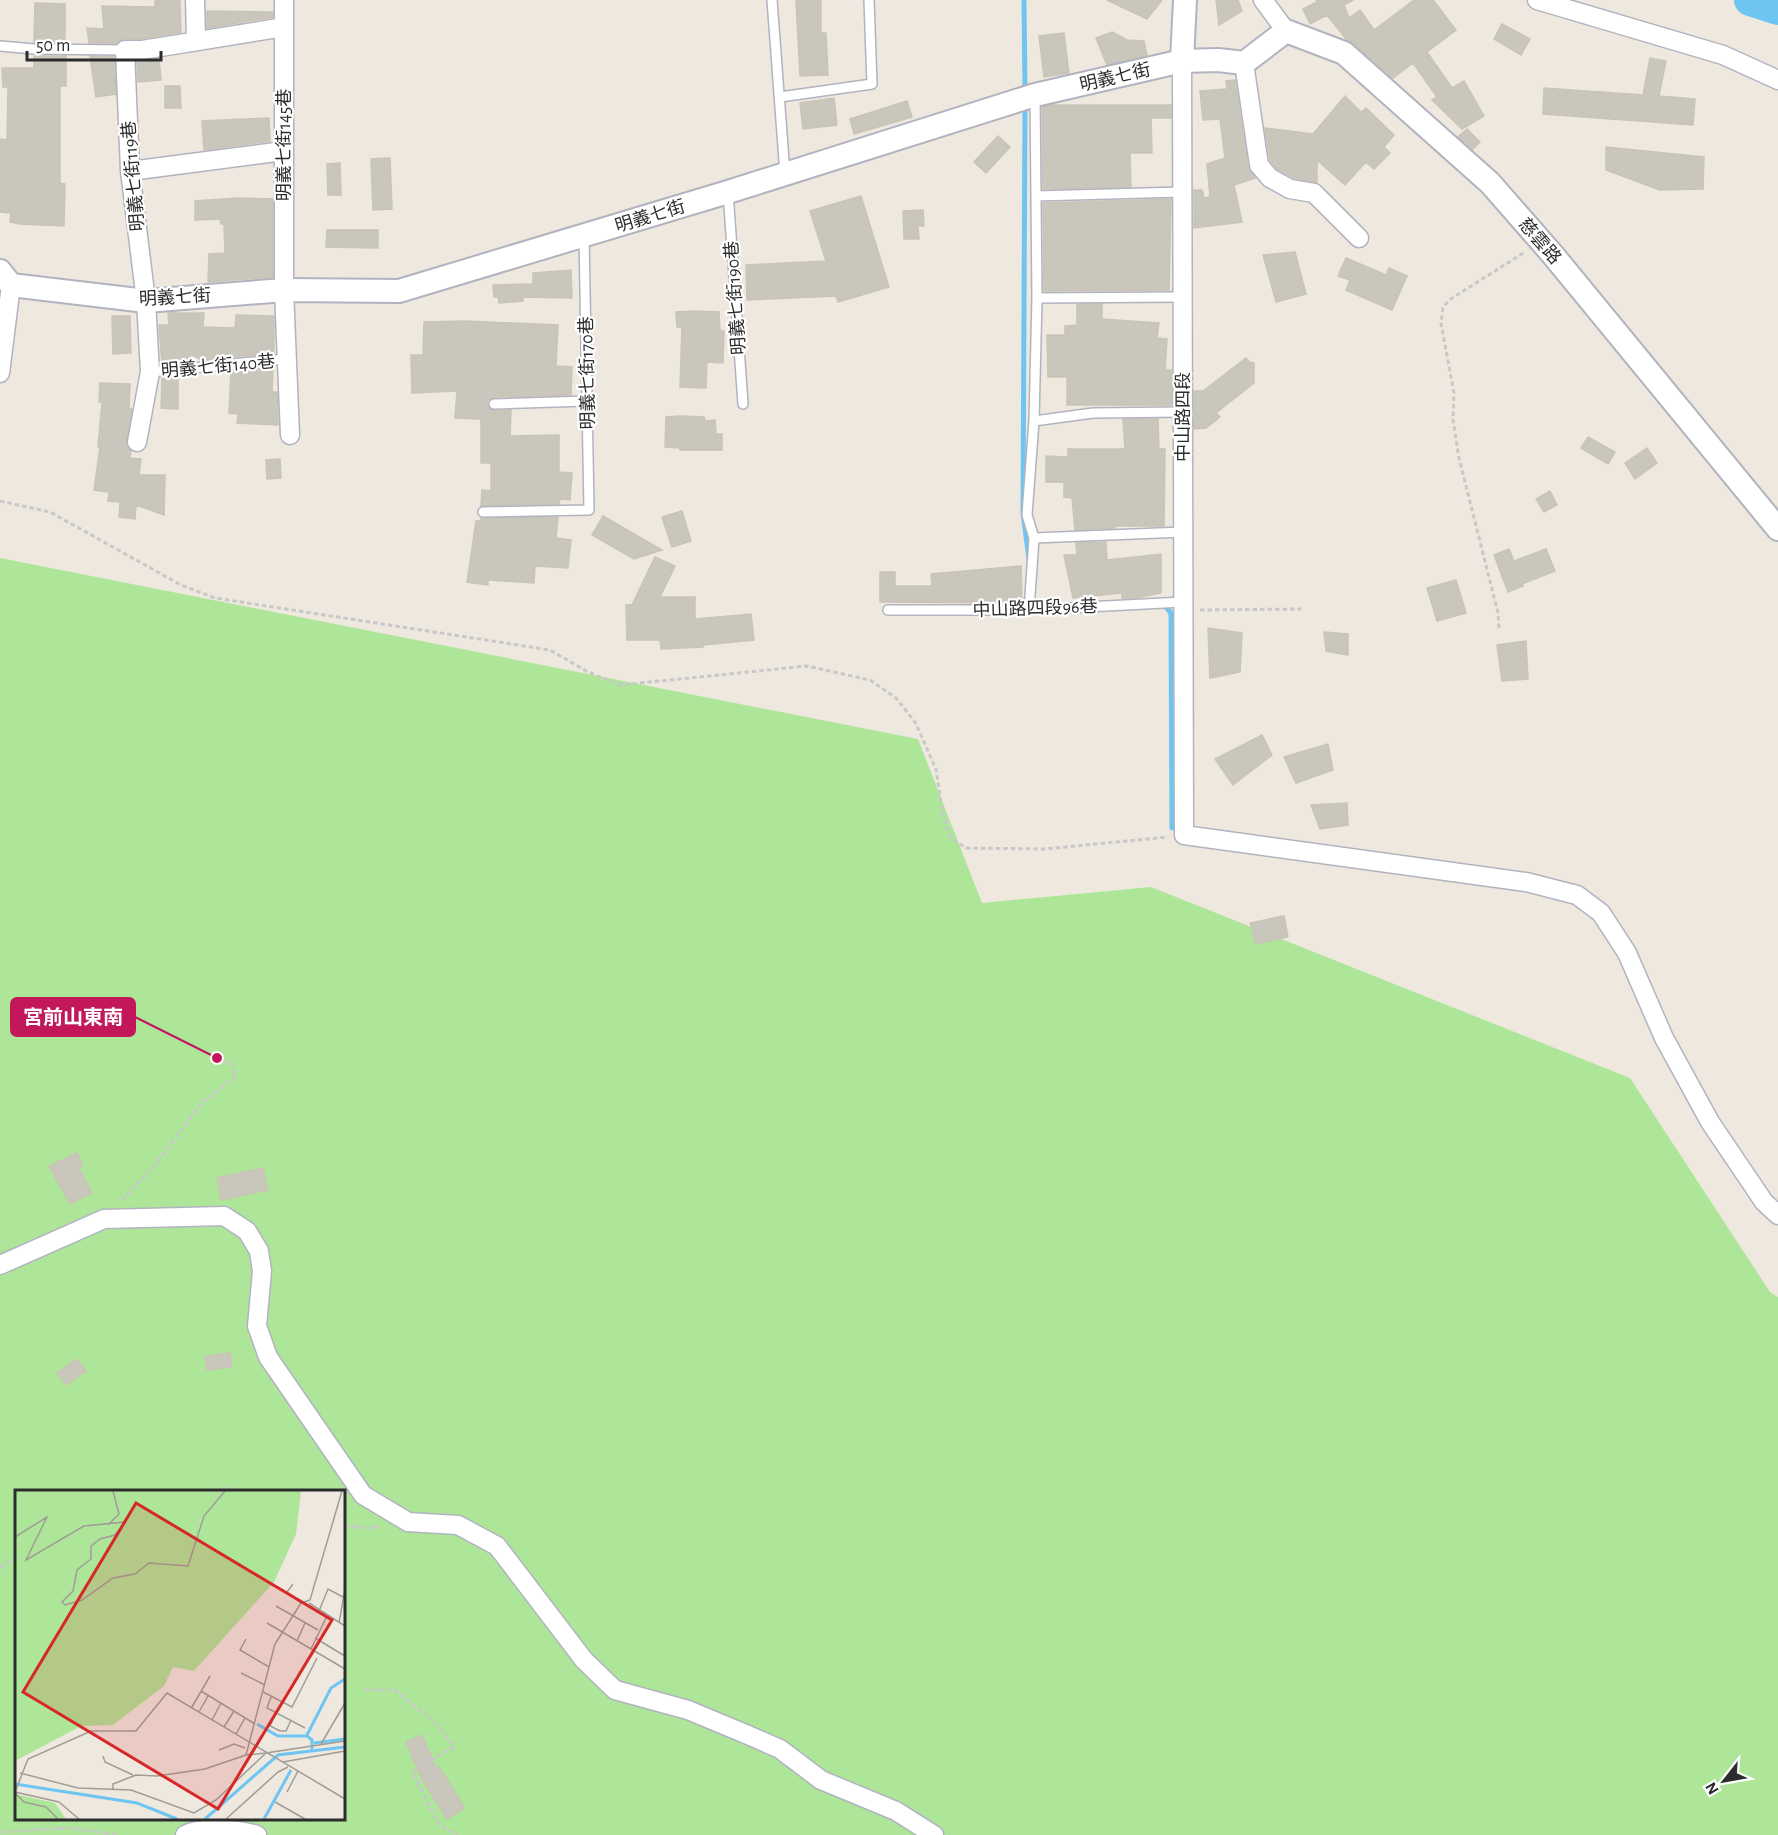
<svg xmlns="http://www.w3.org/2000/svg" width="1778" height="1835" viewBox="0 0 1778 1835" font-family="'Alegreya Sans','Noto Sans TC',sans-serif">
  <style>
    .green { fill: #aee699; fill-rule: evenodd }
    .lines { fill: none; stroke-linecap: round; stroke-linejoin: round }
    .stream { stroke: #6fc5f2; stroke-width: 5 }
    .river { stroke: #6fc5f2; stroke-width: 32 }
    .building { fill: #c9c6bc; stroke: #cac4b7; stroke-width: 1.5 }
    .service-casing { stroke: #b2b3c0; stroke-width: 12 }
    .minor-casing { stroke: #b2b3c0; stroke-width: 21 }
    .tertiary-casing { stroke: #b2b3c0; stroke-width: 26 }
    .path { stroke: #c8c8c8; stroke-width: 3; stroke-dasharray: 4.5 3; stroke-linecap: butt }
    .service { stroke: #fff; stroke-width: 9 }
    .minor { stroke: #fff; stroke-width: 18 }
    .tertiary { stroke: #fff; stroke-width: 22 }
    .labels { text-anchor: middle; stroke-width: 4.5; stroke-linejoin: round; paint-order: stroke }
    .street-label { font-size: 18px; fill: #2c2c2c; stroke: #fff }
    .inset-river { fill: none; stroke: #6fc5f2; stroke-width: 3 }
    .inset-road { fill: none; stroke: #a09d97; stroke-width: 1.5 }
    .view { fill: #d62828; fill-opacity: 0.15; stroke: #d62828; stroke-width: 3 }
    .inset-edge { fill: none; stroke: #2c2c2c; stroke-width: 3 }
    .leader { fill: none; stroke: #c2185b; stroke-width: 2 }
    .callout-dot { fill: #c2185b; stroke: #fff; stroke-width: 2 }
    .callout { fill: #c2185b; stroke: #c2185b; stroke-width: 2 }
    .callout-label { font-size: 20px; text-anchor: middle; font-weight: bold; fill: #fff }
  </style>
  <rect width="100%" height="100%" fill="#eee8de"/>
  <path class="green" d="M0 558 918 739 982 903 1151 887 1630 1078 1770 1292 1778 1297V1835H0ZM16 1492H344V1818H16Z"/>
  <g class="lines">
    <path class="stream" d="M1024 0 1025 91
      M1025 104 1023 513 1029 559
      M1162 606H1165L1171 613 1172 828"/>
    <path class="river" d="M1750 0 1778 9"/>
  </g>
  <path class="building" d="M155 0H180L181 32 141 39H124L116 43H89L87 28 104 29 102 6 155 7Z
    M796 0H821V33H826L828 75 800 76Z
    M1107 0H1162L1147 19Z
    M1216 0H1238L1242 11 1219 25Z
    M1316 0H1353L1344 5 1349 18 1360 10 1374 30 1414 0H1433L1456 30 1427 52 1452 88 1464 81 1484 116 1462 129 1432 100 1437 97 1413 63 1393 78 1353 43 1346 39 1327 15 1310 24 1303 9 1317 2Z
    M35 3 65 4V43L34 42Z
    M207 11 273 12V17L207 28Z
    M1502 24 1530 39 1521 55 1494 39Z
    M1112 32 1127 40 1144 41 1147 55 1107 65 1096 38Z
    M1064 33 1069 73 1044 77 1039 36Z
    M34 56H66V86H60V183L65 184 64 226 20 224 10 222 11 213 0 212V139L7 140 8 87H3L2 68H34Z
    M90 56 114 57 116 94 96 97Z
    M1650 58 1666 61 1659 96 1695 99 1693 125 1543 114 1544 88 1643 95Z
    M159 59 161 80 138 82 137 61Z
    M1235 80 1248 167 1255 178 1234 185 1242 222 1194 228V190H1202L1204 198 1210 197 1207 164 1225 158 1220 119 1203 120 1200 91 1227 89 1226 81Z
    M165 86H180L181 108H165Z
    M1345 96 1361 112 1366 108 1394 135 1384 147 1390 153 1374 169 1366 162 1345 185 1317 160V183L1294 178 1277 169 1270 160 1265 128 1313 134Z
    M834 98 837 125 803 129 800 103Z
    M907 101 912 117 854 134 850 119Z
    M1050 105H1171V118H1151L1152 153H1130L1131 187 1043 189 1042 107Z
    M269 118 270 141 204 150 202 121Z
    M1467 129 1480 142 1473 149 1458 137Z
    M998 136 1010 147 986 173 974 162Z
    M1606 147 1704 157 1703 189 1660 190 1606 170Z
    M390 158 392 209 373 210 371 159Z
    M340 163 341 195H328L327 164Z
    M861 196 889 287 838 302 836 296 747 300 746 265 826 261 810 211Z
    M236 198 273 199V277L208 282 209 254 225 253 224 224H221L220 219 195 220V201Z
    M1171 199 1169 290 1044 291 1043 203Z
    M923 210 924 226H918L919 239H904L903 211Z
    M327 230H378V248L326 247Z
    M1295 252 1306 294 1276 302 1263 255Z
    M1346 258 1386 275 1389 268 1407 276 1392 310 1346 290 1350 280 1338 276Z
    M571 270 572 298 523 297V301L499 303 498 297H494L493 285 533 284V273Z
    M1077 304H1102V319L1159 323 1157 338 1167 339 1165 370H1172V405H1067V377H1048L1047 335H1065V326L1077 325Z
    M694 311 719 312 720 331H724L723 363 707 362 706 388 680 387 682 327H677L676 312Z
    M168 313H204L203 327 235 328 236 315 274 316V353L202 360 190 354V361L162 364 159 325H169Z
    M112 316H130L131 353 113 354Z
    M465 321 558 325 556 366 572 367 571 395 494 397 488 400 487 405 494 411 511 410 510 436 559 435V472L572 473 570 500 560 499 559 504 481 506 482 490 491 491V463H481V419L455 418 457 391 412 393 411 355H423L424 322Z
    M1246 358 1249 362 1254 363V383L1216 413 1220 417 1206 428 1194 429V391H1203Z
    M273 367 272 392H277L278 425 237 423 238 414 229 413 231 371Z
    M178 376V409L161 408 162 378Z
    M100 383 130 384 129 409H132L126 445 131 451 130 458 141 459 139 475H165L164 515 136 505 135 519 119 517 120 502 108 501 109 492 94 490 100 447H98L102 402H99Z
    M681 416 704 417 705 421 715 420 716 434H722V450H680V448L665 447 666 417Z
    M1123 419H1158L1159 449H1165L1164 526H1115V528L1075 530 1072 498 1064 497V482H1046V456L1068 457V449H1125Z
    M1588 437 1615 452 1608 464 1581 448Z
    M1647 448 1657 463 1635 479 1625 463Z
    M280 459 281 478 267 479 266 460Z
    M1550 491 1557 505 1544 512 1536 499Z
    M682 511 691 541 672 547 662 517Z
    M603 516 662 550 634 559 592 535Z
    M558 517 556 538 571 540 568 568 535 566 534 583 488 580V585L467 582 476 521H481V518Z
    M1106 542 1107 560 1161 554V593L1136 598H1122V593L1073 598 1064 555H1077L1076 543Z
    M1509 549 1514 561 1546 549 1555 571 1522 584 1523 586 1508 592 1494 555Z
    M655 557 675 566 660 597H695V619L751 614 754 640 703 645V647L661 649 660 640H627L626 605H632Z
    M1021 566 1022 603 880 602V572H895V586H932L931 574Z
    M1456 580 1466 613 1437 621 1427 588Z
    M1208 628 1242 633 1240 672 1210 678Z
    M1324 632 1348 634V655L1326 651Z
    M1526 641 1528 679 1502 681 1497 645Z
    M1262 735 1272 755 1233 785 1215 759Z
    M1328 744 1333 770 1296 783 1284 757Z
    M1347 803 1348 825 1320 829 1311 805Z
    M1284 916 1288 937 1256 944 1250 923Z
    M77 1153 83 1166 79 1168 92 1193 70 1204 49 1166Z
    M263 1168 268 1190 221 1200 217 1178Z
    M230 1353 232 1367 207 1370 205 1356Z
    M77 1359 86 1371 66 1385 57 1373Z
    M422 1735 436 1768 439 1767 465 1808 447 1819 421 1778 406 1742Z"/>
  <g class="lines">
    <defs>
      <path id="service" d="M772 0 785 174
        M0 46 34 49 125 50
        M780 97 872 84 869 0
        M728 192 743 404
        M1036 196 1181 192
        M1037 298 1182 297
        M150 372 286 359
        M494 404 587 401
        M1034 421 1093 413 1182 412
        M483 512 589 510 584 236
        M1034 538 1183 532
        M888 610H1029L1183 602
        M1029 610 1034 538 1027 515 1034 421 1037 298 1035 95"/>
      <path id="minor" d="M195 0 196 40
        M284 0V290L290 435
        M1263 0 1286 31
        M1537 0 1723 55 1778 80
        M1182 61 1184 835 1526 882 1577 895 1601 913 1627 953 1664 1038 1710 1122 1764 1202 1778 1215
        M1244 63 1259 165 1270 178 1290 189 1314 193 1359 238
        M130 171 284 151
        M0 373 11 285
        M137 442 150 372 146 301 130 171 125 50H142L284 27
        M0 1265 104 1219 224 1216 247 1231 259 1251 262 1271 257 1326 268 1357 363 1495 408 1522 458 1525 497 1546 584 1660 615 1690 688 1710 748 1735 780 1749 821 1780 896 1811 934 1835
        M185 1835C202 1826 238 1829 257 1835"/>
      <path id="tertiary" d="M1182 61 1185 0
        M0 271 11 285 146 301 284 290 399 291 728 192 1035 95 1182 61 1218 60 1244 63 1286 31 1344 53 1490 183 1553 255 1778 529"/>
    </defs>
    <use href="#service" class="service-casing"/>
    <use href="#minor" class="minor-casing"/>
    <use href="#tertiary" class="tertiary-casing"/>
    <path class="path" d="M0 501 50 512 181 585 215 598 550 650 588 672 620 685 807 666 870 680 896 698 915 722 936 769 943 816 951 838 966 848 1044 849 1168 837
      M1200 610 1301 609
      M1499 628 1498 613 1459 458 1453 420 1454 393 1441 323 1443 308 1449 300 1525 252
      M122 1200 155 1165 201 1104 236 1076 232 1064 217 1058
      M197 1492 228 1488 240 1492
      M344 1526 371 1528 381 1526
      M0 1568 16 1558
      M365 1690H395L435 1722 454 1747 412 1771 440 1826 458 1835
      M0 1832 70 1828 119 1835"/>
    <use href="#service" class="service"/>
    <use href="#minor" class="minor"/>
    <use href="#tertiary" class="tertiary"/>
  </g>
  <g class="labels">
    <g class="street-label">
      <text transform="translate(1115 77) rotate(-13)" y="6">明義七街</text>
      <text transform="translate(284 145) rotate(-90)" y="6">明義七街145巷</text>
      <text transform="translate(133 176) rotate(-95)" y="6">明義七街119巷</text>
      <text transform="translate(650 216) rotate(-17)" y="6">明義七街</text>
      <text transform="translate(1540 241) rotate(49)" y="6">慈雲路</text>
      <text transform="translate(175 297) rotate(-3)" y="6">明義七街</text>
      <text transform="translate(735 298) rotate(-94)" y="6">明義七街190巷</text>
      <text transform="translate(218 366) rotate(-5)" y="6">明義七街140巷</text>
      <text transform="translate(587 373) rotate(-91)" y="6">明義七街170巷</text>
      <text transform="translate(1183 417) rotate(-90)" y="6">中山路四段</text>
      <text transform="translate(1035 608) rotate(-2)" y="6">中山路四段96巷</text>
    </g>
  </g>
  <g transform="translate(15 1490)">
    <rect width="330" height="330" fill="#eee8de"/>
    <path d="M0 1H286L281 44 259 92 179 181 158 177 149 196 98 235 66 236 0 271ZM0 304 40 313 51 329H0Z" fill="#aee699"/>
    <path class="inset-river" d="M242 234 263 246H292L297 250V261M292 245 316 198 330 189M299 253 330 249M0 294 122 313 162 329M190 329 263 265 330 257M249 329 276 280"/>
    <path class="inset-road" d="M93 35 104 24 98 1M0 47 32 27 11 70 69 36 110 32 100 45 85 49 76 56V69L62 80 58 101 47 112 50 115 67 110 98 88 120 84 134 73 173 76 189 26 210 1M278 94 272 102 286 113M294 113 330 136M261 116 303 140M304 121 313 99 328 107M252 133 330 179M324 133 330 99M300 148 330 166M231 149 225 160 254 177M282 151 290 133M296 159 312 126M226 183 250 195M186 201 240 234M248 202 277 217 302 168M256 207 252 218 290 238M177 217 195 186M184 222 193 206M261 223 255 236 265 241H271L276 230M197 230 206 213M209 237 219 221M221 244 230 228M306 254 330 213M204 260 219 254 230 258M231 265 260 154 286 113 295 110 327 1M88 266 90 272 118 285M268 272 330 261M5 283 63 298 116 300 179 323 201 310 251 263 330 251M98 299V294L121 285 142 286 190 279 231 265 251 263M0 302 13 269 76 241H121L152 203 330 309M0 302 44 312 64 329M272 302 283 281M0 303 9 312 31 317 43 329M260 312 290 329M211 329 263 282 273 277"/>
    <path class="view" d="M121 13 317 130 203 319 8 202Z"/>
    <rect width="330" height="330" class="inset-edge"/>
  </g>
  <path class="leader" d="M217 1058L135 1017"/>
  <circle class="callout-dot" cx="217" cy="1058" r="6"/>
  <rect class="callout" x="11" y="998" width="124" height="38" rx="6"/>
  <g class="callout-label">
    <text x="73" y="1024">宮前山東南</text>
  </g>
  <g transform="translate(1724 1781) rotate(239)" stroke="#ffffff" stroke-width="4.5" paint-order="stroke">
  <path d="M0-4.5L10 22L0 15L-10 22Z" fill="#2c2c2c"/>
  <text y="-9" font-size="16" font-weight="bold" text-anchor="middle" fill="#2c2c2c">N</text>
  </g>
  <path d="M27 51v9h134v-9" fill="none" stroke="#2c2c2c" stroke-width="3"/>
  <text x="36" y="51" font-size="18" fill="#2c2c2c" stroke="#ffffff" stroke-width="4.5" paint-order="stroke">50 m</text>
</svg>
